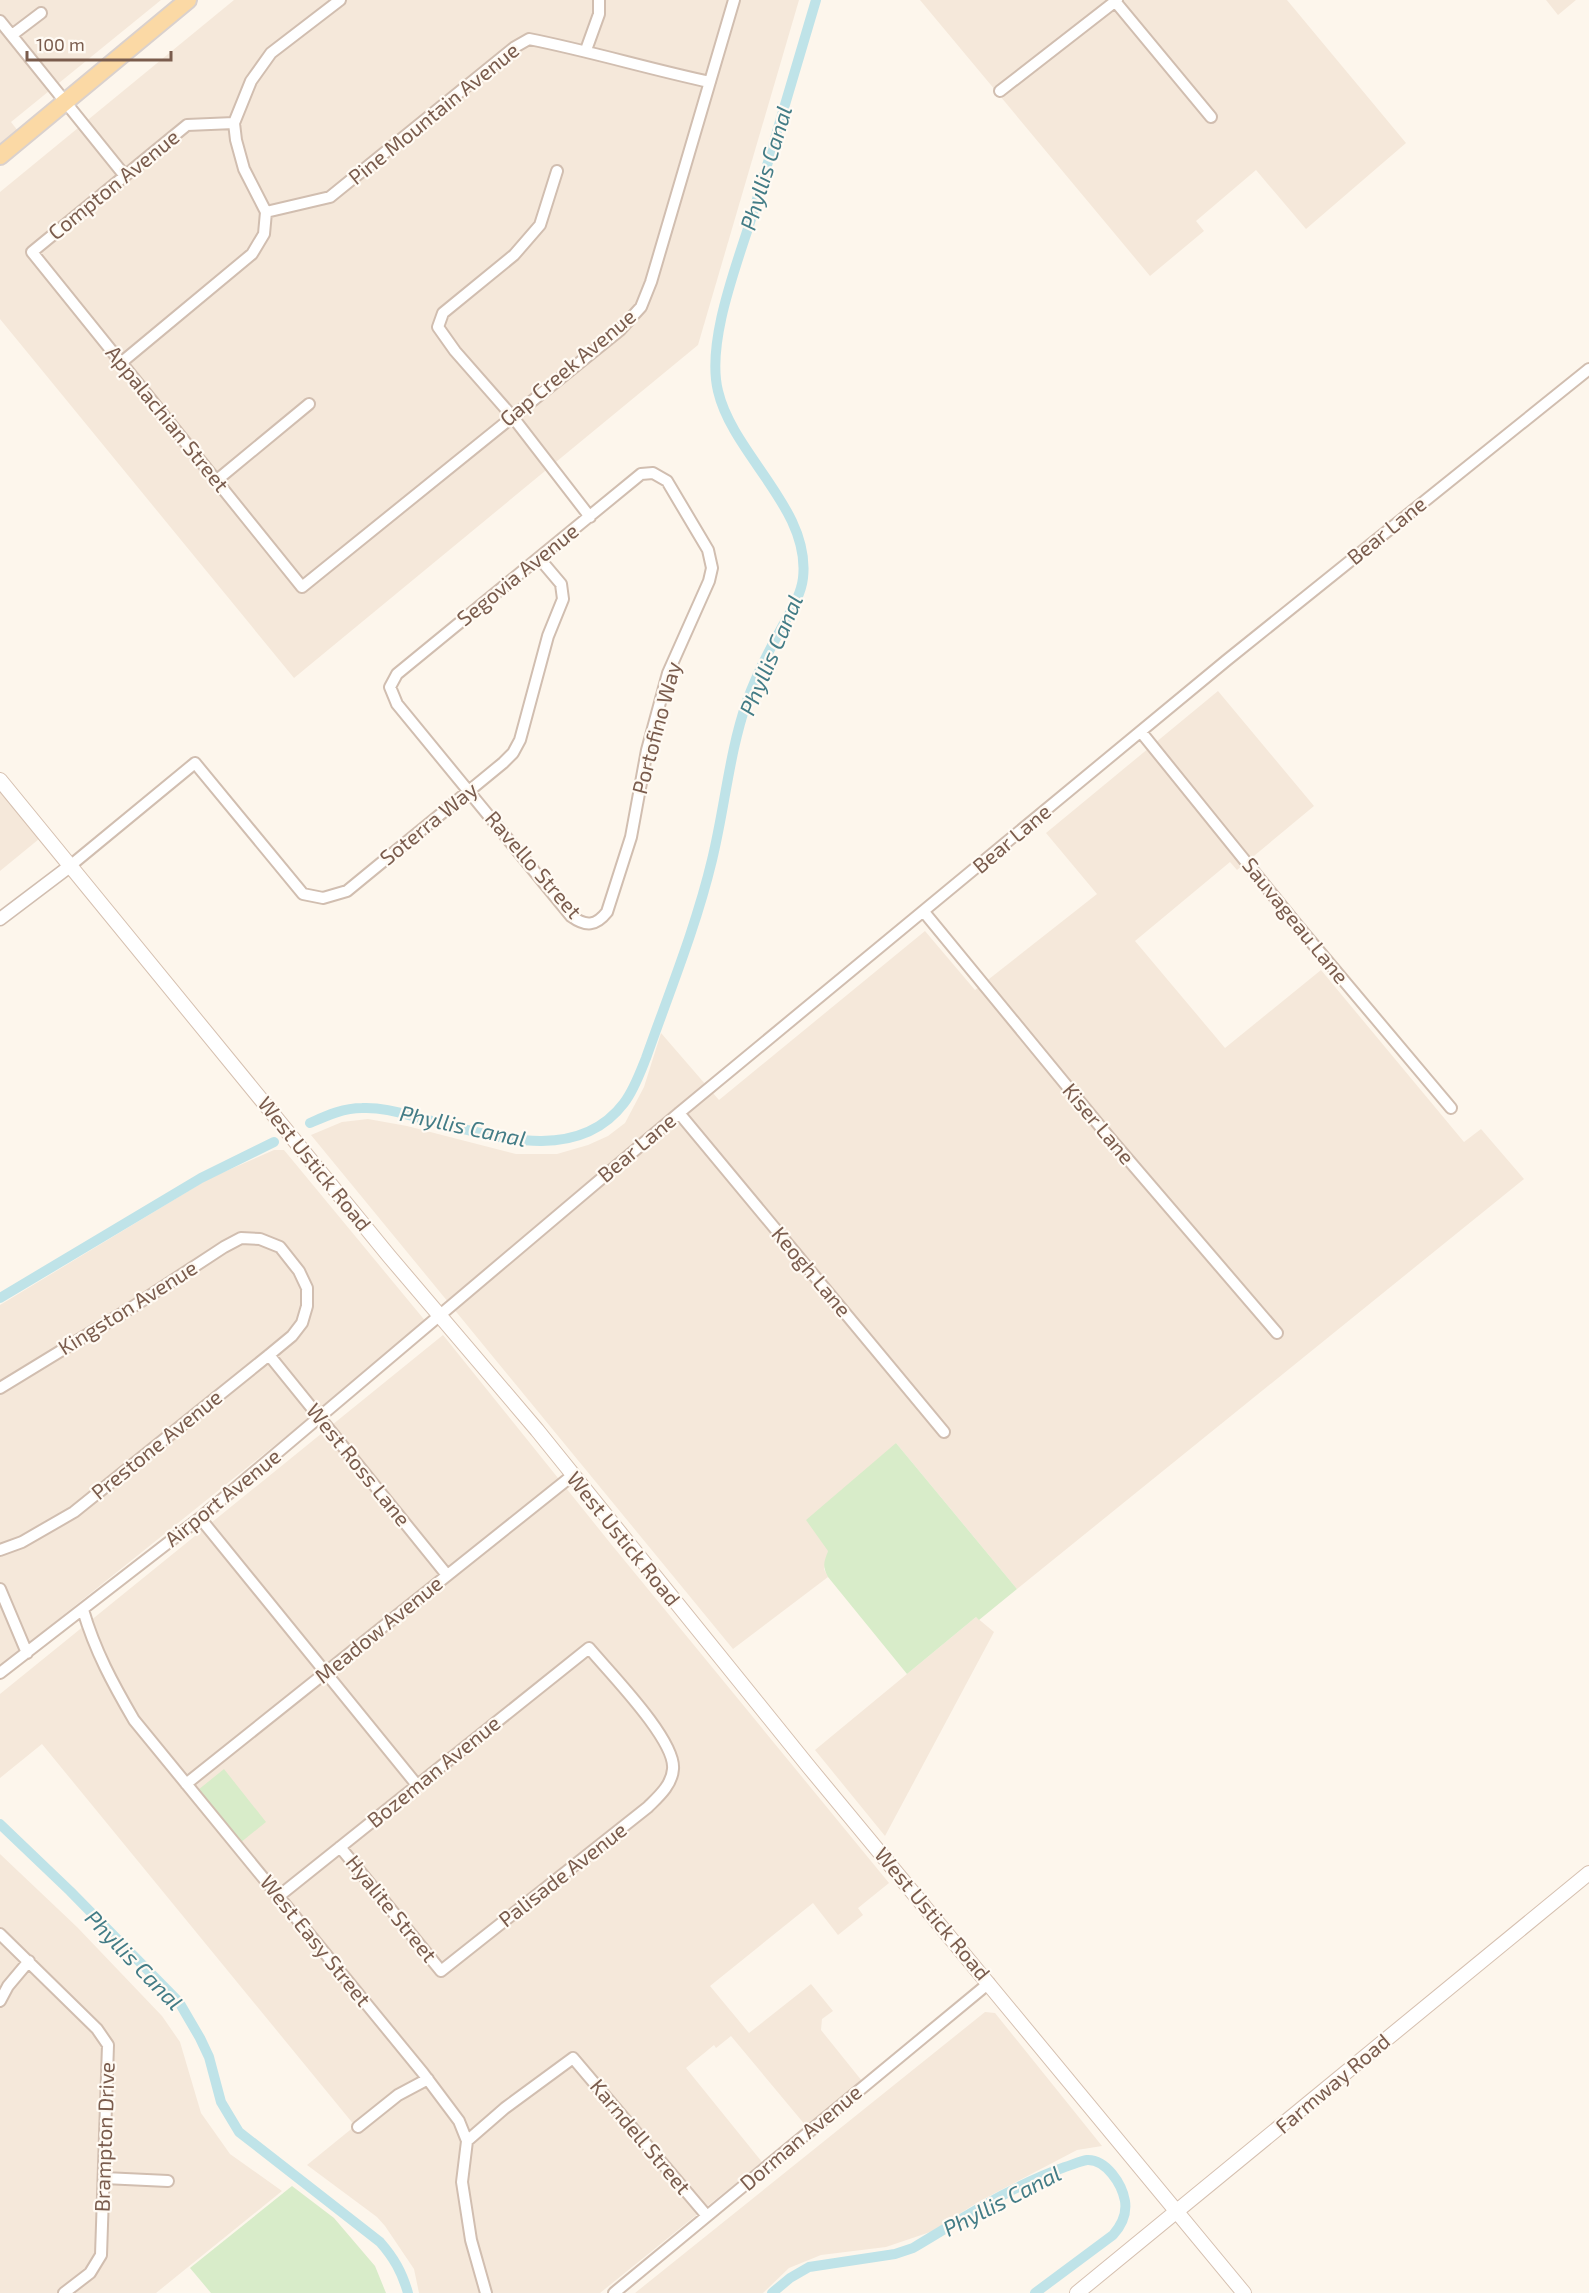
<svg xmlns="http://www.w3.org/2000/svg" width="1589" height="2293" viewBox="0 0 1589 2293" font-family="'Exo 2',sans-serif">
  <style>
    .residential { fill: #f5e8da }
    .green { fill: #d8ecc9 }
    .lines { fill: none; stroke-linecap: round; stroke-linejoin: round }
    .canal { stroke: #bfe3e8; stroke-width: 10 }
    .minor-casing { stroke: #d1beb0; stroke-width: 14 }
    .tertiary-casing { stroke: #d1beb0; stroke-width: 15 }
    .secondary-casing { stroke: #d6c0b0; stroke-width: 16 }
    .primary-casing { stroke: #dad1cd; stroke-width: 20 }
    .minor { stroke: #fff; stroke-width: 10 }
    .tertiary { stroke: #fff; stroke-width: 12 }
    .secondary { stroke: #fff; stroke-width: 14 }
    .primary { stroke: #fbd9a5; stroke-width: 16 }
    .labels { text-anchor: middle; stroke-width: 4.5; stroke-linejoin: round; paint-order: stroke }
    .street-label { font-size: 21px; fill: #7a5c4d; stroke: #fffaf3 }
    .water-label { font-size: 22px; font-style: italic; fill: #437c86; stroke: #fffaf3 }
  </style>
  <rect width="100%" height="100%" fill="#fdf6ec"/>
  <path class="residential" d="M0 0H161L11 122 18 131 0 145Z
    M234 0H799L698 345 294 678 0 319V192Z
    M920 0H1287L1406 143 1306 229 1256 170 1196 221 1204 231 1150 276Z
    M1546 0H1576L1558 15Z
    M1218 691 1314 806 1237 870 1230 862 1135 941 1225 1048 1321 970 1464 1142 1481 1129 1524 1179 1017 1589 896 1443 828 1551 824 1569 828 1577 733 1649 311 1135 342 1122 368 1119 407 1126 516 1154H557L588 1145 608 1136 625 1123 644 1087 661 1033 719 1100 925 931 975 990 1097 894 1046 833Z
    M0 792 39 839 0 871Z
    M274 1150H284L427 1323 0 1666V1305L210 1178Z
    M443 1335 611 1544 889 1883 858 1908 863 1915 838 1935 813 1903 710 1986 749 2033 811 1984 833 2011 822 2019 821 2030 862 2081 806 2126 731 2036 716 2048 714 2045 686 2068 762 2162 600 2293H419L414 2269 385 2226 377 2217 307 2165 355 2126 42 1744 0 1778V1694Z
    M976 1617 994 1632 885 1836 815 1750Z
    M0 1854 77 1927 162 2016 180 2042 201 2113 230 2154 282 2191 156 2293H0Z
    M985 2012 995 2013 1102 2146 1077 2150 978 2202 933 2231 886 2247 821 2255 789 2268 763 2293H635Z"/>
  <path class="green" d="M896 1443 1017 1589 979 1620 976 1617 907 1674 828 1577C822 1566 824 1562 828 1551L806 1520Z
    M224 1769 266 1822 240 1843 198 1790Z
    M292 2186 334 2218 375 2266 386 2293H211L190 2268Z"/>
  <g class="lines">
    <path class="canal" d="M310 1123C326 1116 343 1108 362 1108 382 1107 401 1113 420 1118 484 1133 575 1168 624 1103 634 1090 640 1073 646 1058 669 993 696 927 712 860 725 807 729 753 747 701 756 676 768 652 781 629 789 614 801 596 803 578 811 509 733 455 718 391 706 342 737 264 752 216 773 144 794 72 816 0
      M0 1298 201 1178 274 1142
      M0 1824 70 1891 179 2002 200 2038 209 2057 221 2102 239 2132 380 2242C394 2258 402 2272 408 2293
      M772 2293 790 2278 809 2267 895 2254 913 2248C962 2219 1011 2186 1065 2167 1072 2165 1080 2161 1087 2160 1106 2159 1122 2184 1125 2201 1127 2214 1121 2226 1113 2235L1035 2293"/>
    <defs>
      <path id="minor" d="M1114 0 1211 117
        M0 21 125 176
        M12 35 41 13
        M586 50 599 14V0
        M1000 91 1117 0
        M234 123 187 125 32 252 302 587 620 330 641 307 651 282 734 0
        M557 171 540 225 514 255 443 313 438 327 455 351 512 416 590 517
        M266 212 330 197 515 47 529 39C590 51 649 69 710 82
        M122 362 252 254 264 234 266 212 244 169 236 140 234 123 251 81 271 53 340 0
        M653 473 667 481 708 550 712 568 709 581 668 673 647 750 631 837 607 912C596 926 586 927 571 916L397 704 390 687 397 674 641 474Z
        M217 480 309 404
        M1141 732 1297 925 1451 1108
        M70 866 195 763 303 894 323 898 347 891 503 763 513 753 520 740 548 636 563 599 561 584 539 558
        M924 912 1108 1136 1277 1333
        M679 1113 944 1432
        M269 1355 447 1575
        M0 1388 131 1308 224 1247 241 1238 260 1239 280 1247 299 1271 307 1288V1306L302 1323 292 1336 269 1355 74 1512 22 1542 0 1550
        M200 1518 417 1785
        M0 1589 27 1653
        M83 1610C95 1651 113 1684 134 1720L423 2073 459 2121 467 2141 462 2182 471 2240 486 2293
        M0 1673 200 1518 679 1113 1227 660 1589 369
        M186 1784 573 1475
        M279 1896 589 1648C609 1672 676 1740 673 1769 672 1785 658 1797 648 1807L441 1971 340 1847
        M0 1934 97 2029 108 2045 101 2255 90 2273 64 2293
        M0 2001 8 1986 29 1961
        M358 2127 398 2095 428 2079
        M467 2141 505 2108 573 2058 707 2216
        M104 2178 168 2181
        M614 2293 989 1983"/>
      <path id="tertiary" d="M0 919 70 866"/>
      <path id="secondary" d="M0 780 389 1256 537 1430 809 1767 1244 2293
        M1077 2293 1589 1873"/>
      <path id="primary" d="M0 156 188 0"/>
    </defs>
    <use href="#minor" class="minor-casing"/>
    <use href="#tertiary" class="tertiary-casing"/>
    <use href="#secondary" class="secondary-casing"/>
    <use href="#primary" class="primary-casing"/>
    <use href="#minor" class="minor"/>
    <use href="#tertiary" class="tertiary"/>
    <use href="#secondary" class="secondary"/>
    <use href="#primary" class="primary"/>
  </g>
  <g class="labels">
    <g class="street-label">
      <text transform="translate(434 114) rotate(-39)" y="7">Pine Mountain Avenue</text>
      <text transform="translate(114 185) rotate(-39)" y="7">Compton Avenue</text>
      <text transform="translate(568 368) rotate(-40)" y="7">Gap Creek Avenue</text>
      <text transform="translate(167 419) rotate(51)" y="7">Appalachian Street</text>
      <text transform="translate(1387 531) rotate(-39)" y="7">Bear Lane</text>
      <text transform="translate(518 575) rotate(-39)" y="7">Segovia Avenue</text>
      <text transform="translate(657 728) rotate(-75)" y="7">Portofino Way</text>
      <text transform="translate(429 824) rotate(-39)" y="7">Soterra Way</text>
      <text transform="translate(1012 839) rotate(-40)" y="7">Bear Lane</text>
      <text transform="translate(533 865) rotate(49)" y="7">Ravello Street</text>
      <text transform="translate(1295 921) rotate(51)" y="7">Sauvageau Lane</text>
      <text transform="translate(1098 1124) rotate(50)" y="7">Kiser Lane</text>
      <text transform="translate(637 1148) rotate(-40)" y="7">Bear Lane</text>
      <text transform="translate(314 1164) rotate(51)" y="7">West Ustick Road</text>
      <text transform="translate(811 1272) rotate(50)" y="7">Keogh Lane</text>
      <text transform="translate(128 1308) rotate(-32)" y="7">Kingston Avenue</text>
      <text transform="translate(157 1445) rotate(-39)" y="7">Prestone Avenue</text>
      <text transform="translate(358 1465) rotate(51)" y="7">West Ross Lane</text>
      <text transform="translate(223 1498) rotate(-39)" y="7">Airport Avenue</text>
      <text transform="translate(623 1539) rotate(51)" y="7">West Ustick Road</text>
      <text transform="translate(379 1630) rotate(-39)" y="7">Meadow Avenue</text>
      <text transform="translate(434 1772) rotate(-39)" y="7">Bozeman Avenue</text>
      <text transform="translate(563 1875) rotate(-38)" y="7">Palisade Avenue</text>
      <text transform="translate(391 1909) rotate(51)" y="7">Hyalite Street</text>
      <text transform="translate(932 1914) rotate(50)" y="7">West Ustick Road</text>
      <text transform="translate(315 1941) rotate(51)" y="7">West Easy Street</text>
      <text transform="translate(1333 2084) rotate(-40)" y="7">Farmway Road</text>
      <text transform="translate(105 2137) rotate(-88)" y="7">Brampton Drive</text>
      <text transform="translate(640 2137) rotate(50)" y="7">Karndell Street</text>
      <text transform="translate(801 2138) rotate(-40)" y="7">Dorman Avenue</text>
    </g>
    <g class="water-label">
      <text transform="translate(766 168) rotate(-73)" y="8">Phyllis Canal</text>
      <text transform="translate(771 655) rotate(-67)" y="8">Phyllis Canal</text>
      <text transform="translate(463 1126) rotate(12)" y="8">Phyllis Canal</text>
      <text transform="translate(134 1960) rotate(46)" y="8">Phyllis Canal</text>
      <text transform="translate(1002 2201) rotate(-27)" y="8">Phyllis Canal</text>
    </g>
  </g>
  <path d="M27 51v9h144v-9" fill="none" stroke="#7a5c4d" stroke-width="3"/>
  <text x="36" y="51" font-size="18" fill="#7a5c4d" stroke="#fffaf3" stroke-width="4.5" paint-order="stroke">100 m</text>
</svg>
